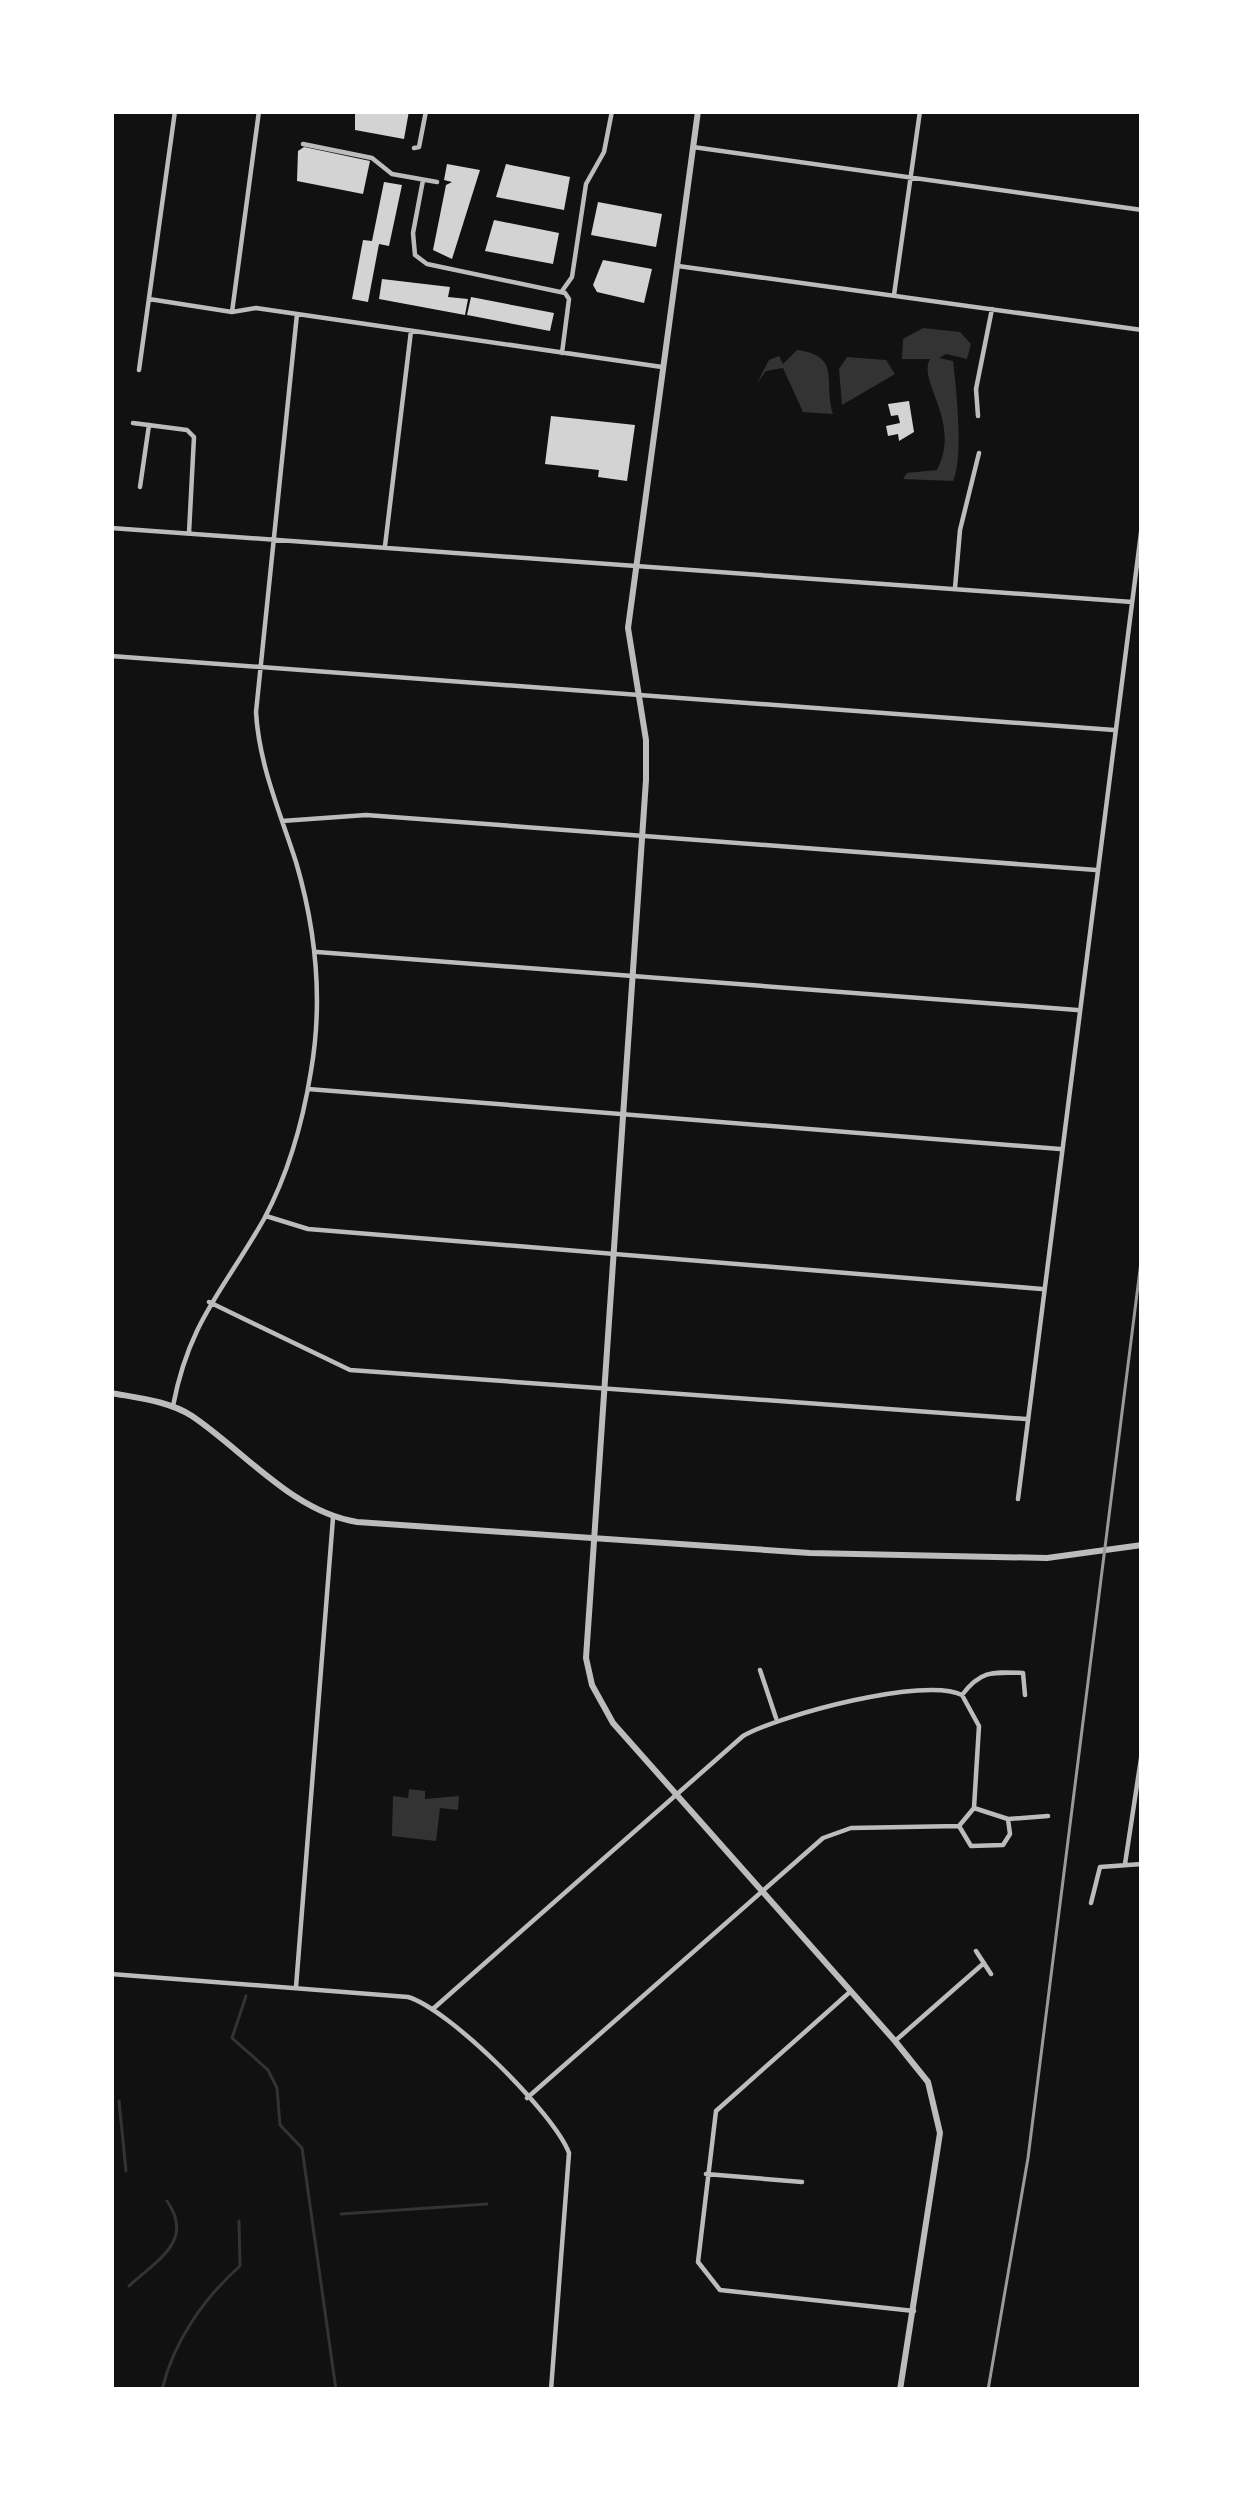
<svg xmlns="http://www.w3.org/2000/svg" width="1253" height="2501" viewBox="0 0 1253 2501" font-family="Cabin,sans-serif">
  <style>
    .water { fill: #333 }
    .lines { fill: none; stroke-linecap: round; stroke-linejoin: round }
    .stream { stroke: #333; stroke-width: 3 }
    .building { fill: #d3d3d3 }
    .minor { stroke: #bcbcbc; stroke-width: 4.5 }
    .tertiary { stroke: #bcbcbc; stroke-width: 6 }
    .rail { stroke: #9a9a9a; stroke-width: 3 }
  </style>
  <rect width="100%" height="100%" fill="#111"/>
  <path class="water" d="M923 328 960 332 971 344 967 359 946 354 939 358 953 361C956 385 964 457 953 481L903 479 907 473 937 470C962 421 917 382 930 359H902L903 339Z
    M797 350C842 356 823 381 833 414L803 412 783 368 766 371 757 383 769 360 779 356 783 364Z
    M847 357 886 360 895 374 842 405 839 369Z
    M409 1789 425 1791V1799L459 1796 458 1810 440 1808 436 1841 392 1836 393 1796 408 1798Z"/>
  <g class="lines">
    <path class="stream" d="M246 1996 232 2038 268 2070 277 2088 280 2125 302 2148 336 2390
      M119 2101 126 2171
      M341 2214 487 2204
      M129 2286C157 2260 195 2241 167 2201
      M162 2390C173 2342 204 2298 240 2266L239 2221"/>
  </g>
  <path class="building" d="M355 111H409L404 139 355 130Z
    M304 147 370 161 363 194 297 181 298 151Z
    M447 164 480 170 452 259 433 250 446 185 452 182 444 180Z
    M506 164 570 177 564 210 496 197Z
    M384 182 402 185 389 246 379 244 368 302 352 299 363 240 372 241Z
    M598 202 662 214 656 247 591 235Z
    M494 220 559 233 553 264 485 251Z
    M603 260 652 269 644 303 597 292 593 285Z
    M382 279 450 287 448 297 468 299 465 315 379 299Z
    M471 297 554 313 550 331 467 315Z
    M909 401 914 432 899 441 898 434 888 436 886 426 900 423 898 415 891 416 888 404Z
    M551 416 635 425 627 481 598 477 599 470 545 464Z"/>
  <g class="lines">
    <path class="minor" d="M303 144 372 158 392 174 437 182
      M693 147 1142 210
      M414 148 419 147 426 111
      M423 180 413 233 415 255 427 264 565 293 569 299 562 353
      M678 266 1142 330
      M562 291 572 277 586 184 604 152 612 111
      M894 295 920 111
      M149 299 232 312 256 308 662 367
      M232 312 259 111
      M139 370 175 111
      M978 416 976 389 992 309
      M133 423 187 430 194 437 189 533
      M140 487 149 425
      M111 528 1132 602
      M385 546 411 331
      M955 588 960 530 979 453
      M111 656 1114 730
      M282 821 366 815 1096 870
      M317 952 1077 1010
      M308 1089 1060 1149
      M266 1216 308 1229 1042 1289
      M209 1302 350 1370 1026 1419
      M173 1406C189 1321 224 1290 264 1219 288 1174 303 1121 311 1071 323 1001 316 930 296 862 280 812 259 765 256 712L297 314
      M1018 1499 1142 525
      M760 1670 776 1718
      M962 1695C981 1670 993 1672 1023 1673L1025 1695
      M1008 1819 1048 1816
      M959 1826 971 1846 1003 1845 1010 1834 1008 1819 974 1808
      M1125 1864 1142 1752
      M1091 1903 1100 1867 1142 1864
      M976 1951 991 1974
      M111 1974 408 1997C449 2009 554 2113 569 2153L551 2390
      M296 1987 333 1518
      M851 1991 716 2111 698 2262 720 2290 914 2311
      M434 2008 743 1736C780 1715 925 1676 962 1695L979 1726 974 1808 959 1826 851 1828 823 1838 527 2098
      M895 2041 984 1963
      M706 2174 802 2182"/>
    <path class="tertiary" d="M698 111 628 628 646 740V780L586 1658 592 1685 613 1723 895 2041 928 2082 940 2133 900 2390
      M111 1393C138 1398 169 1401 192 1416 244 1451 293 1512 357 1522L810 1553 1047 1558 1142 1545"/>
    <path class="rail" d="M988 2390 1028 2158 1142 1254"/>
  </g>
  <rect width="1253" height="2501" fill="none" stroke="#ffffff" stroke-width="228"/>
</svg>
